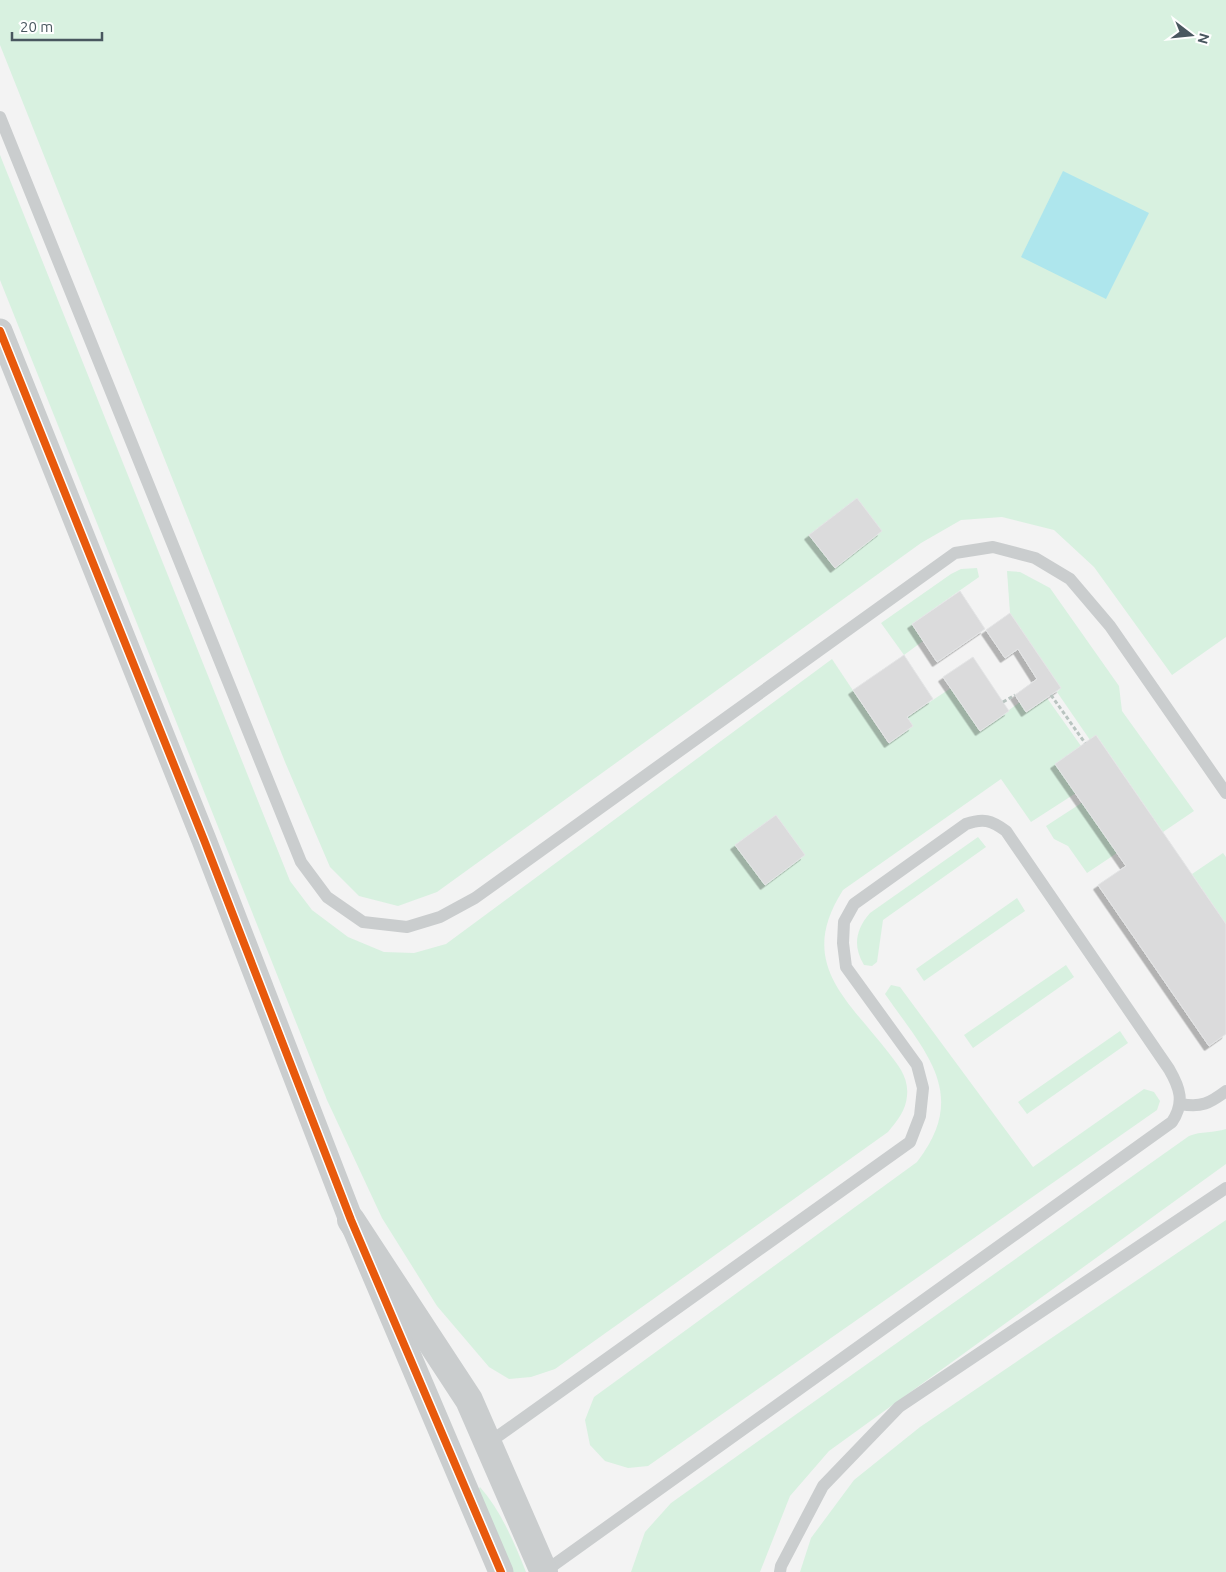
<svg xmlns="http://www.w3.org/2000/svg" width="1226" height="1572" viewBox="0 0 1226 1572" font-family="Ubuntu,sans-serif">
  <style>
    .green { fill: #d8f1e0 }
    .water { fill: #aee6ed }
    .building { fill: #dbdbdc; stroke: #e4e5e6; filter: url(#shadow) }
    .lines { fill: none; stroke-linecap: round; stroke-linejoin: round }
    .path { stroke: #b9c4c0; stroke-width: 3; stroke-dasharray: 4 2.5; stroke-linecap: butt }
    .service { stroke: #cacdce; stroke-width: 12 }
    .minor { stroke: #cacdce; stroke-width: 25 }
    .tertiary { stroke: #cacdce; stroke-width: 28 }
    .cycleway-casing { stroke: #fff; stroke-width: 11 }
    .cycleway { stroke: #e8590c; stroke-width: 8 }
  </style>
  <defs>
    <filter id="shadow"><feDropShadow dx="-4.5" dy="4.5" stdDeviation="0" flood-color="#0004"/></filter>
  </defs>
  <rect width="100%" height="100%" fill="#f3f3f3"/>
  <path class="green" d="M0 0H1226V637L1172 675 1094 567 1054 530 1002 517 961 520 921 543 437 892 398 906 359 896 330 867 285 762 0 45Z
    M0 155 290 881 312 910 348 937 384 952 414 953 446 944 832 659 888 743 913 726 907 717 951 688 980 731 1020 702 1027 712 1047 698 1081 746 1076 793 1031 822 1001 779 843 890C797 962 845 997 888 1052 898 1065 909 1077 907 1096 906 1110 897 1121 888 1132L555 1369 531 1377 509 1379 489 1367 437 1306 382 1218 327 1100 0 280Z
    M977 568 979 577 912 624 923 641 904 655 881 623 951 574 961 569Z
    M1007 571 1020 572 1050 588 1119 686 1122 711 1194 811 1163 832 1097 736 1090 740 1057 692 1061 688 1010 613Z
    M1083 802 1117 853 1087 873 1068 846 1054 839 1046 826Z
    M978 837 986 847 883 920 877 962 872 966 864 965C853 947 855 930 870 913Z
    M1223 853 1226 857V924L1192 874Z
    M1017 898 1025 911 924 981 916 969Z
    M1066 965 1074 977 973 1048 964 1035Z
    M891 985 900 987 1033 1167 1144 1089 1154 1092 1160 1101 1157 1110 648 1466 628 1468 605 1461 590 1445 585 1420 594 1397 917 1162C970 1094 925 1052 885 994Z
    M1120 1031 1128 1043 1027 1114 1018 1102Z
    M1226 1129V1164L829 1451 790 1496 760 1572H631L645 1532 671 1503 1189 1136C1201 1131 1214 1133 1226 1129Z
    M1226 1220V1572H800L811 1538 854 1480 920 1427Z
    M480 1487C501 1511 514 1542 526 1572H508L476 1494Z"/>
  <path class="water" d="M1063 171 1149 213 1106 299 1021 257Z"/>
  <path class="building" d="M857 498 882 531 835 568 809 535Z
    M960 591 985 629 937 662 912 624Z
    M1010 613 1061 688 1026 712 1015 695 1037 679 1018 649 1005 658 986 630Z
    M904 655 933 699 907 717 913 726 889 743 853 690Z
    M973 657 1009 711 980 731 943 677Z
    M1096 735 1226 924V1034L1209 1046 1098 885 1126 866 1055 764Z
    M776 815 805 855 765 885 735 845Z"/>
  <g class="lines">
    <path class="path" d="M1051 695 1085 743
      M1003 702 1015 695"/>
    <path class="service" d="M0 117 301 862 327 897 363 922 407 927 440 917 475 898 955 553 993 547 1035 558 1070 579 1110 626 1226 793
      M1181 1104C1201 1108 1210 1103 1226 1091
      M487 1444 910 1142 920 1116 923 1088 917 1065 846 967 843 943 844 922 854 904 966 824C983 818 991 820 1006 831L1169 1069C1180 1088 1185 1102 1172 1122L544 1572
      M780 1572 781 1566 823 1486 899 1407 1226 1188"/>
    <path class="minor" d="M0 331 204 840 351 1220 501 1572"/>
    <path class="tertiary" d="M351 1220 469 1400 544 1572"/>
    <defs>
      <path id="cycleway" d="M0 331 204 840 351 1220 501 1572"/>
    </defs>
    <use href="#cycleway" class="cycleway-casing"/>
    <use href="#cycleway" class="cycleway"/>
  </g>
  <g transform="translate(1191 35) rotate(106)" stroke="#ffffff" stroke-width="4" paint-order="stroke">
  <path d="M0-4L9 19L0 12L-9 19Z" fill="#49575f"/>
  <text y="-8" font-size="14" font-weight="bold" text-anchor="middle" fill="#49575f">N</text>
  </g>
  <path d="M12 32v8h90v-8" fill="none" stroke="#49575f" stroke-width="2.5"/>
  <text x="20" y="32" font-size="15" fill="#49575f" stroke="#ffffff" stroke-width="4" paint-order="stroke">20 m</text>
</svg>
